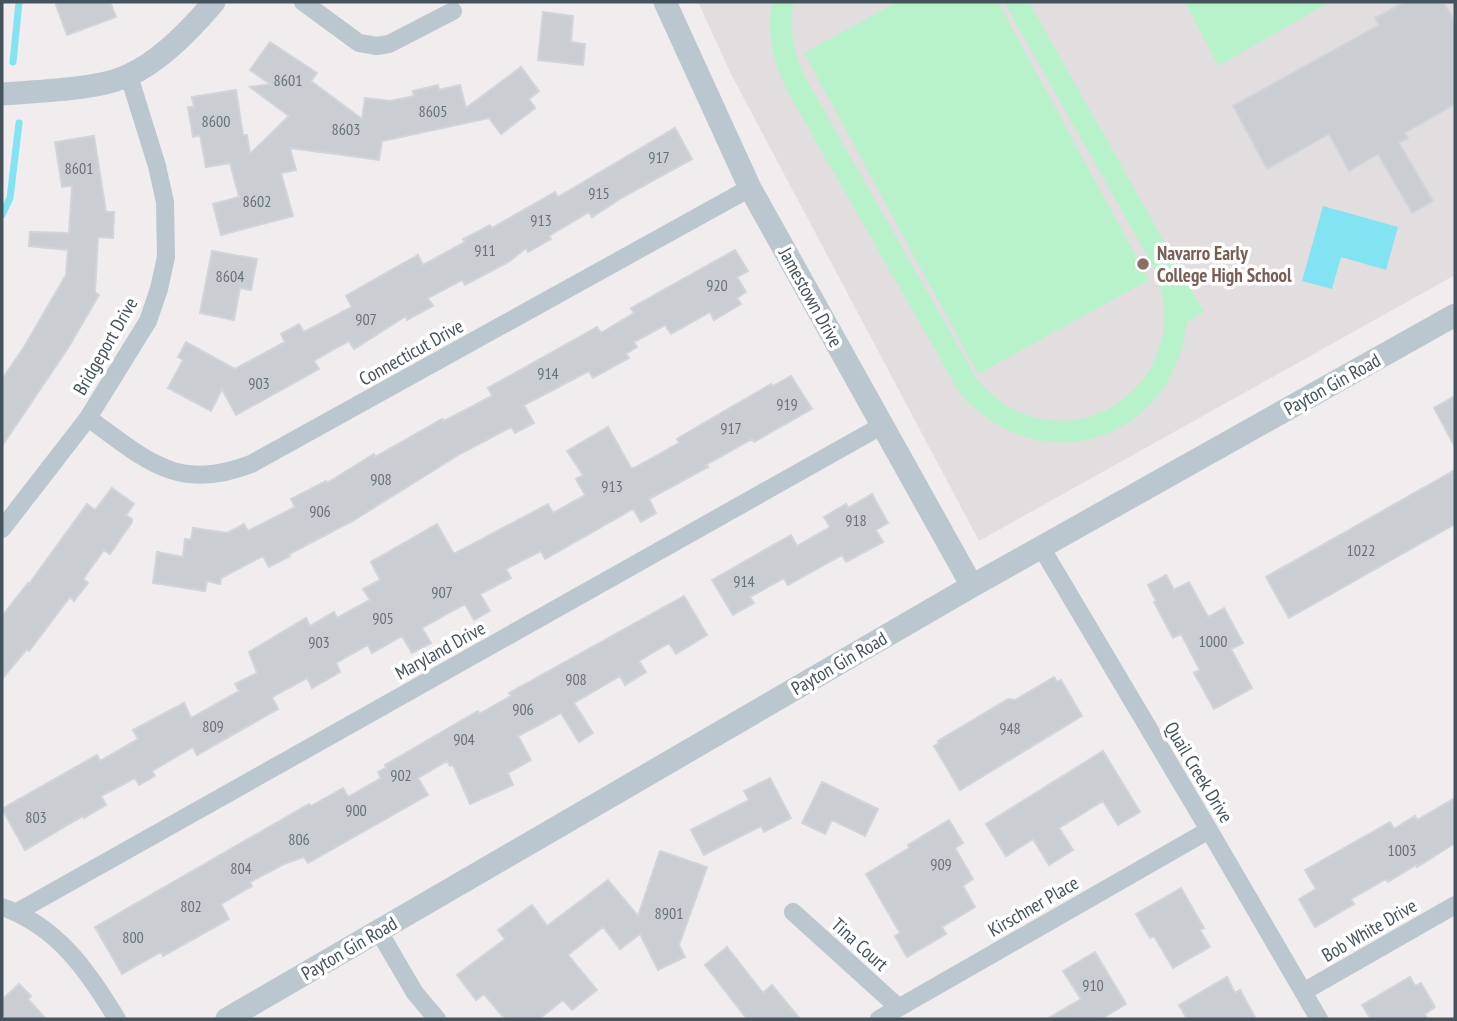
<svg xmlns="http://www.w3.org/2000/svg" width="1457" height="1021" viewBox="0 0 1457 1021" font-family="'PT Sans Narrow',sans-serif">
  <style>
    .education { fill: #e2dee0 }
    .green { fill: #b8f2ca }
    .water { fill: #82e4f2 }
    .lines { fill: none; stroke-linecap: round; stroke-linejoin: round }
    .stream { stroke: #82e4f2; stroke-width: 7 }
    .building { fill: #caced3; stroke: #d1d4da; stroke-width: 2 }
    .minor { stroke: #bbc7ce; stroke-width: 18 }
    .tertiary { stroke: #bbc7ce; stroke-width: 23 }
    .education-dot { fill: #8d6e63; stroke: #fff; stroke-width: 2.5 }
    .labels { text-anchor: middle; stroke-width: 7; stroke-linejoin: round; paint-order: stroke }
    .number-label { font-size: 16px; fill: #66727a }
    .education-label { font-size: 19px; font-weight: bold; fill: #785e54; stroke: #fff; text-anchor: start }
    .street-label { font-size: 19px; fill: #45535c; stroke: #fff }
  </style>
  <rect width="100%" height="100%" fill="#f1edee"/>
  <path class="education" d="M698 2H1455V275L979 541 731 74Z"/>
  <path class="green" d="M772 2H794C789 28 793 51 804 75L978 381C1065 478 1206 382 1152 264L1004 2H1029L1204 312 1187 322C1173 442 1042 483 961 395L785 87C773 59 766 32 772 2Z
    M897 2H998L1149 280 978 374 804 53Z
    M1185 2H1330L1218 66Z"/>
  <path class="water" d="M1323 206 1398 227 1386 270 1341 257 1332 289 1302 281Z"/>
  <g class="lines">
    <path class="stream" d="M13 62 19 2
      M2 215 10 198 19 123"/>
  </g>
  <path class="building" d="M55 2H110L116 17 67 35Z
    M1404 2H1444L1455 22V104L1405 133 1408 138 1399 143 1433 201 1412 213 1378 154 1349 171 1329 134 1267 169 1233 106 1379 25 1375 18Z
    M543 12 573 16 571 42 585 44 583 65 538 60Z
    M270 42 317 73 311 81 362 119 365 98 390 101 414 96 413 91 438 85 439 90 460 85 466 108 521 67 539 91 529 99 535 108 501 134 489 118 382 141 379 160 290 148 296 170 281 173 293 216 221 235 213 204 239 197 230 163 206 167 200 135 193 137 188 107H194L192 97 236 90 243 135H247L250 154 289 116 250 87 270 84 250 70Z
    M675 128 692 159 623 197 592 217 589 212 549 236 551 239 528 252 526 248 510 261 465 285 462 280 428 298 433 306 407 320 406 316 354 349 349 341 334 349 314 361 319 369 236 415 222 389 211 411 168 388 183 360 178 357 186 342 235 369 285 342 281 334 299 324 304 332 352 307 346 296 391 270 418 255 423 265 465 242 463 239 490 225 492 228 555 192 558 197Z
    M94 136 106 212H114L113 238 98 237 95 292 99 295 68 348 2 446V379L24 347 66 275 68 250 29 246 30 232 69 233 72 186 62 187 55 142Z
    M735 250 748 271 737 277 746 292 737 298 741 304 714 320 710 312 671 334 665 325 634 342 637 347 626 354 629 358 593 378 589 371 524 405 534 423 515 433 511 427 460 454 351 522 289 554 290 556 269 567 263 556 221 578 220 584 207 581 205 591 153 583 157 552 183 557 185 539 191 540 193 528 227 533 244 524 248 531 295 507 291 499 326 481 327 483 374 454 375 457 442 419 444 421 492 396 488 388 597 327 601 333 634 313 631 308Z
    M212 251 257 259 251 290 240 288 234 320 200 313Z
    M791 376 812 409 754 442 752 439 706 465 708 467 649 499 656 513 641 522 633 509 545 559 541 551 506 569 511 578 480 594 490 611 474 620 465 604 422 628 431 643 412 653 402 636 372 653 368 645 336 663 340 672 312 688 307 678 272 697 278 709 197 755 193 747 169 761 152 771 155 776 139 785 135 778 101 796 106 805 84 818 83 816 25 850 2 809 97 755 100 761 138 739 133 730 184 703 191 718 239 691 235 684 257 673 249 652 306 618 310 626 334 612 337 618 370 600 363 589 380 580 371 562 437 524 454 554 548 504 553 513 585 495 576 479 583 475 567 451 608 427 631 468H634L679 443 677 439 726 410 771 384 773 386Z
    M1455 396V447L1434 408Z
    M1455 470V524L1289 618 1266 577Z
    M112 488 134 504 126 515 132 519V522L110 554 104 550 83 579 88 583 74 601 70 597 29 651 27 649 2 679V616L28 583 29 584 87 504 95 510Z
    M872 494 888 523 876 530 883 542 846 562 842 555 788 585 784 578 750 597 754 603 733 615 712 580 791 535 797 546 830 527 824 517 846 504 848 508Z
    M1166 575 1174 590 1189 582 1208 617 1224 608 1243 643 1231 649 1252 688 1214 709 1194 673 1200 670 1181 634 1173 638 1154 602 1156 601 1148 585Z
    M684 596 707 635 676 654 669 643 639 661 646 672 625 685 620 676 574 703 593 733 579 742 561 713 518 736 531 760 508 773 513 785 470 804 453 765 450 766 447 761 418 778 428 795 308 863 304 857 284 864 250 882 252 886 221 904 229 919 163 956 161 952 122 974 95 927 309 804 311 806 343 788 348 797 381 778 378 772 386 768 385 765 478 711 479 714 511 696 509 693Z
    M1054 677 1057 682 1061 680 1082 716 960 790 934 746 939 743 938 741 1008 699 1015 700Z
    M1103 751 1140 812 1118 825 1103 801 1059 828 1073 850 1049 865 1033 839 1006 856 986 824Z
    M770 778 791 818 764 832 761 826 704 855 691 830 749 800 744 791Z
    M822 782 878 809 865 836 832 820 825 834 802 823Z
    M1455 798V843L1417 867 1416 865 1388 882 1386 879 1351 899 1354 904 1315 927 1299 899 1316 889 1305 870 1390 822 1394 829 1415 816 1417 820Z
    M949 820 963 843 955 848 973 879 963 886 975 907 942 927 946 934 907 957 895 936 900 933 866 874 909 848 908 845Z
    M660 851 707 867 679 945 685 957 658 970 640 934 620 949 603 927 568 955 597 990 572 1010 563 1000 539 1019H505L484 994 476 1000 457 975 505 939 498 930 532 905 547 926 608 880 638 916Z
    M1181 888 1204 928 1200 930 1210 947 1173 968 1154 936 1150 938 1136 914Z
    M727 947 763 993 772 985 800 1019H747L705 965Z
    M1095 952 1126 1004 1101 1019H1047L1081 999 1063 971Z
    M1227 977 1235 993 1240 990 1256 1019H1187L1179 1005Z
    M1410 977 1415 986 1421 983 1435 1007 1425 1014 1428 1019H1371L1362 1005Z
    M19 984 31 996 28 999 46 1019H2V1000Z"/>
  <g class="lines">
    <path class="minor" d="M303 2 359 43 377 46 389 44 453 11
      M88 418C145 459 177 493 251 464L750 188
      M2 529 88 418 148 321 159 289 166 257 165 202 157 166 129 76
      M1041 547 1209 830 1319 1019
      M2 907C57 926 88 971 117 1019
      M17 912 883 425
      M793 912 898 1007
      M378 930 415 993 437 1019
      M1303 992 1455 905
      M879 1019 1209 830"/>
    <path class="tertiary" d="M665 2 750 188 972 586
      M2 94C37 91 99 90 129 75 161 61 192 28 214 2
      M227 1019 972 586 1455 315"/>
  </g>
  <circle class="education-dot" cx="1143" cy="264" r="7"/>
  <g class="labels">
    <g class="number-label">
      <text x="288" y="86">8601</text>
      <text x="433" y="117">8605</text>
      <text x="216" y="127">8600</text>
      <text x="346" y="135">8603</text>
      <text x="659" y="163">917</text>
      <text x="79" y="174">8601</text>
      <text x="599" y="199">915</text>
      <text x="257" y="207">8602</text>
      <text x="541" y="226">913</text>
      <text x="485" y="256">911</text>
      <text x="230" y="282">8604</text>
      <text x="717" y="291">920</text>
      <text x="366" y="325">907</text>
      <text x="548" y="379">914</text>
      <text x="259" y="389">903</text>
      <text x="787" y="410">919</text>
      <text x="731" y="434">917</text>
      <text x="381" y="485">908</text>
      <text x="612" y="492">913</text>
      <text x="320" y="517">906</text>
      <text x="856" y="526">918</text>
      <text x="1361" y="556">1022</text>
      <text x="744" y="587">914</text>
      <text x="442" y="598">907</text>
      <text x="383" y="624">905</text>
      <text x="1213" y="647">1000</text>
      <text x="319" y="648">903</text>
      <text x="576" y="685">908</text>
      <text x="523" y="715">906</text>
      <text x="213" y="732">809</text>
      <text x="1010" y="734">948</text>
      <text x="464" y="745">904</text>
      <text x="401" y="781">902</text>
      <text x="356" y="816">900</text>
      <text x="36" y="823">803</text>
      <text x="299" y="845">806</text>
      <text x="1402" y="856">1003</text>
      <text x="941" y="870">909</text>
      <text x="241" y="874">804</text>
      <text x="191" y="912">802</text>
      <text x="669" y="919">8901</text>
      <text x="133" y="943">800</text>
      <text x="1093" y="991">910</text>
    </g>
    <g class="education-label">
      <text x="1157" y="260">Navarro Early<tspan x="1157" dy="22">College High School</tspan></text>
    </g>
    <g class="street-label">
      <text transform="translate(811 297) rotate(61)" y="7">Jamestown Drive</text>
      <text transform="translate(105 346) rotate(-60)" y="7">Bridgeport Drive</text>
      <text transform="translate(411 352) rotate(-29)" y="7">Connecticut Drive</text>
      <text transform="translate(1332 384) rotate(-29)" y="7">Payton Gin Road</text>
      <text transform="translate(440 650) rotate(-29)" y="7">Maryland Drive</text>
      <text transform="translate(839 663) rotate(-30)" y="7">Payton Gin Road</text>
      <text transform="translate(1199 772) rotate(59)" y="7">Quail Creek Drive</text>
      <text transform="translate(1033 906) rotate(-30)" y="7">Kirschner Place</text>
      <text transform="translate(1369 930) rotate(-30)" y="7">Bob White Drive</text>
      <text transform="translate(860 944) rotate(42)" y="7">Tina Court</text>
      <text transform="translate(349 948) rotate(-30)" y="7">Payton Gin Road</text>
    </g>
  </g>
  <rect width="1457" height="1021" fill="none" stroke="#45535c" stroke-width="7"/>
</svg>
